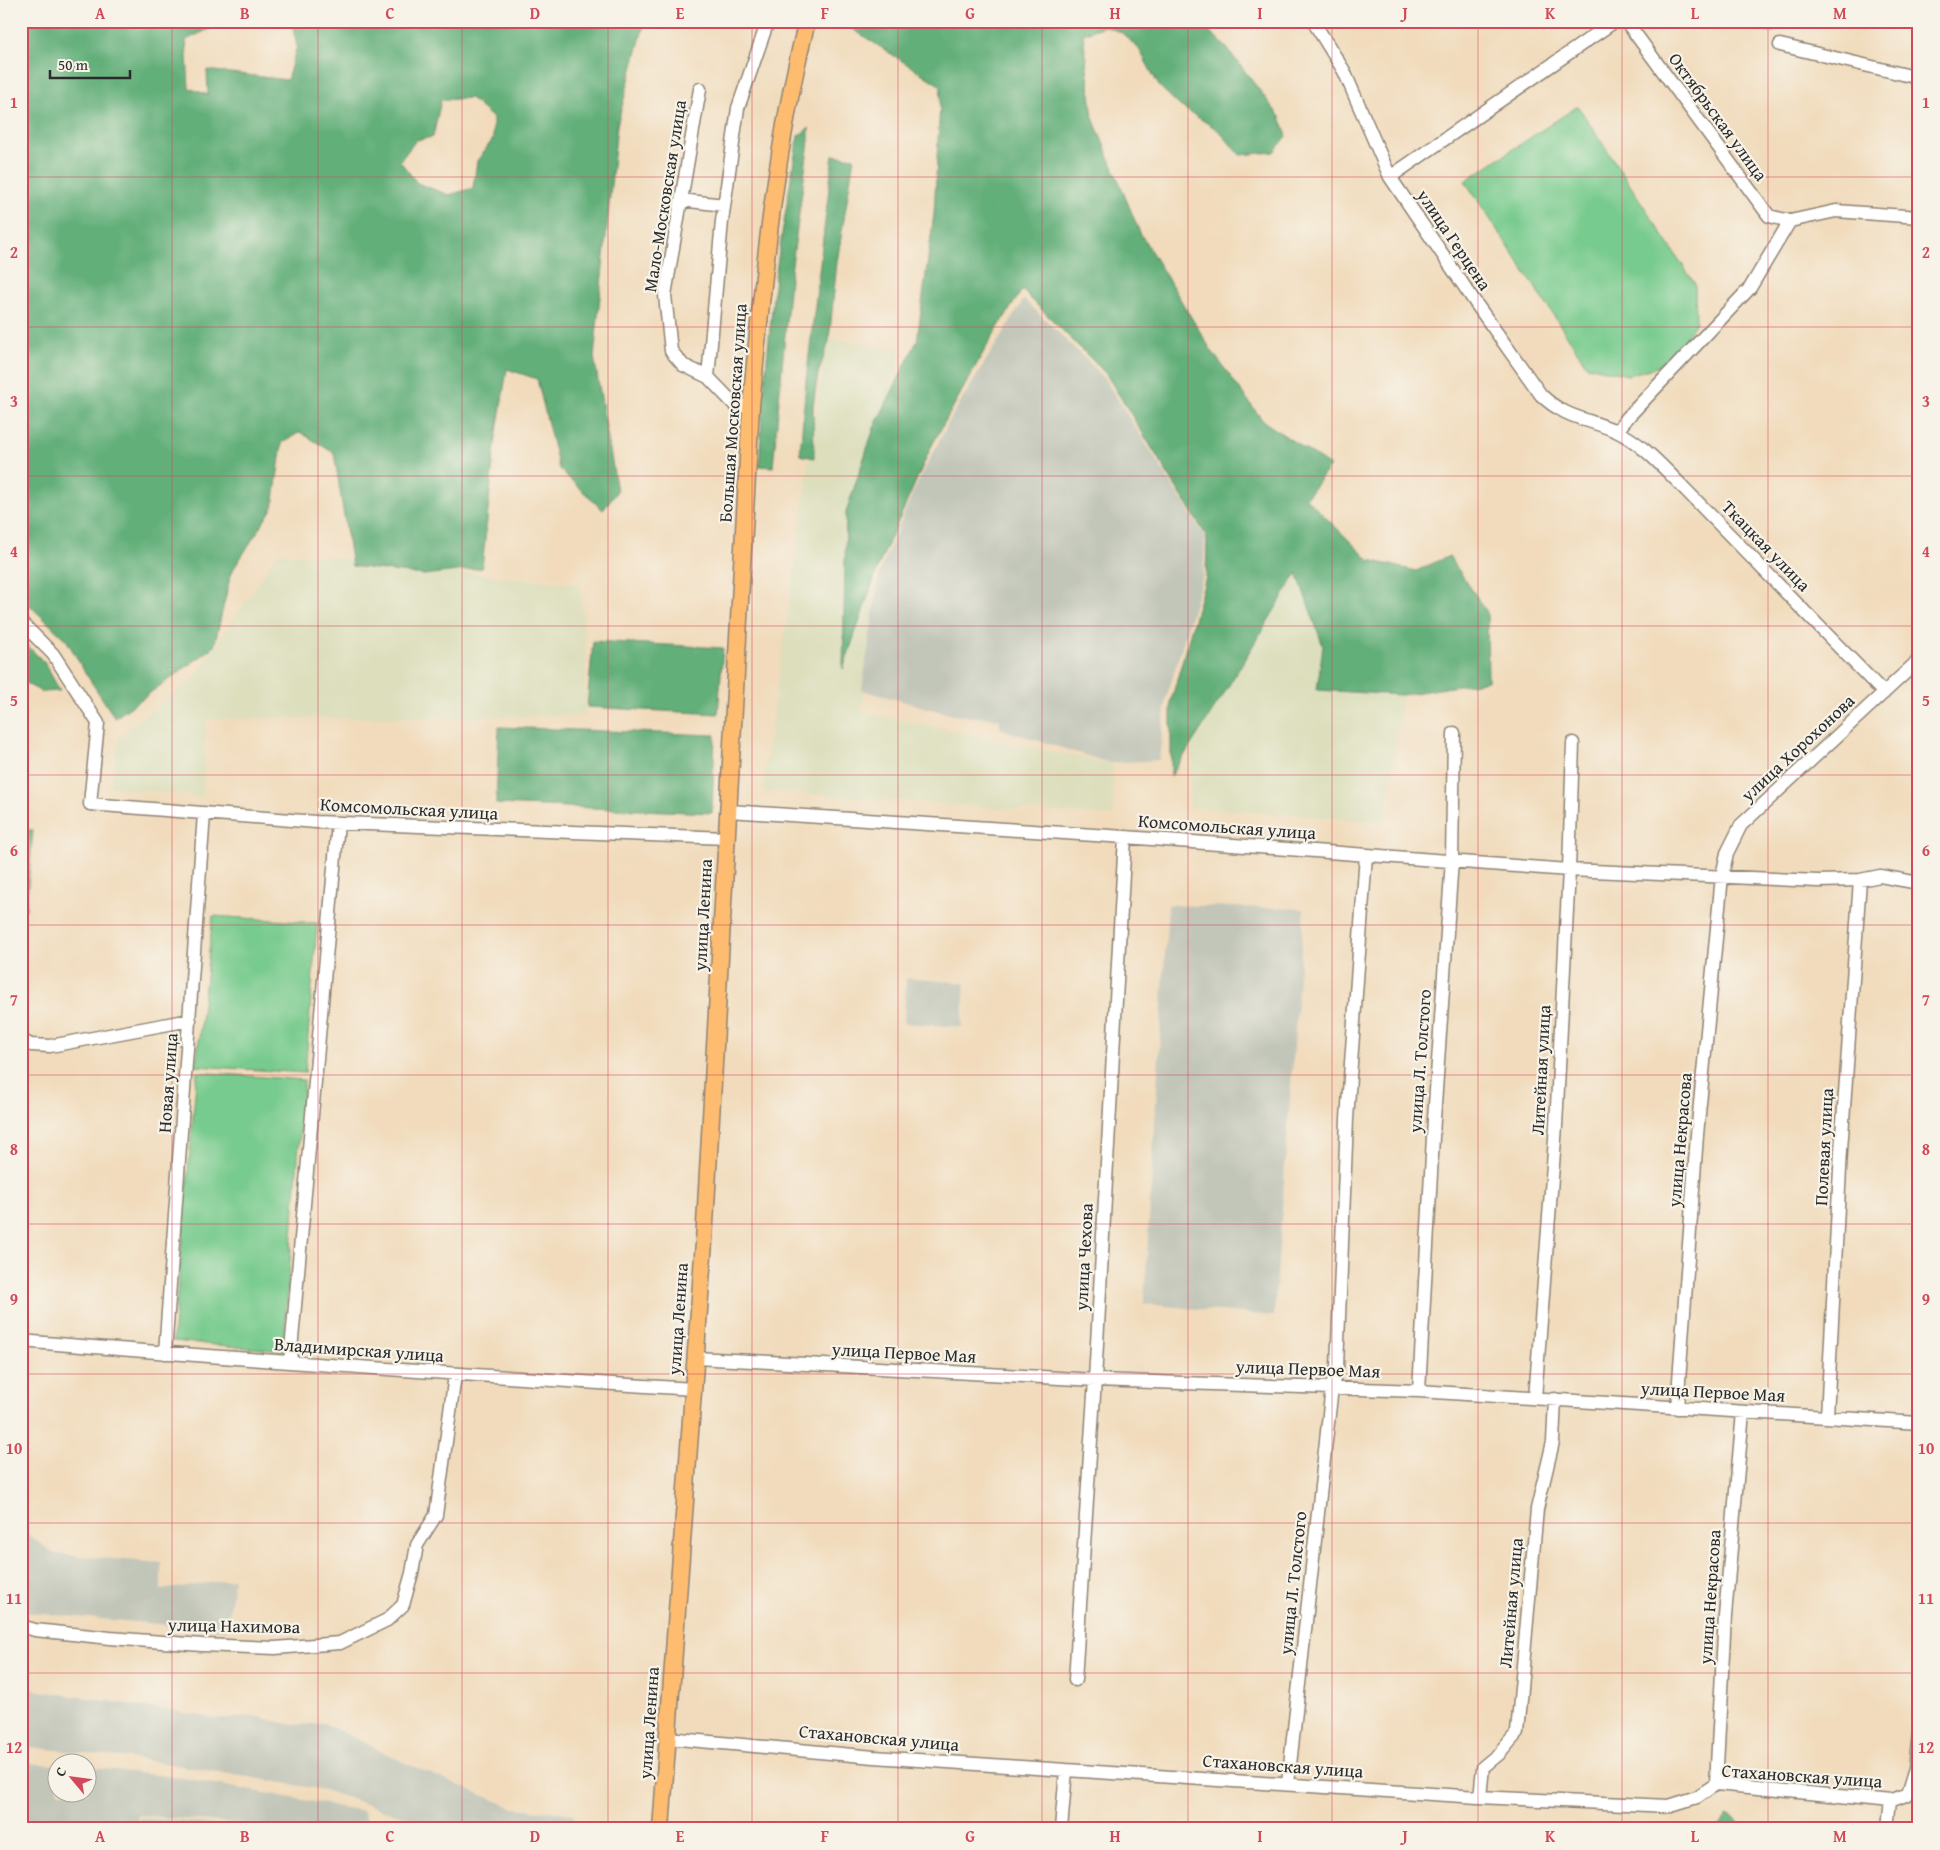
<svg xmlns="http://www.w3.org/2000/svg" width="1940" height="1850" viewBox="0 0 1940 1850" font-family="'Gentium Book Plus',serif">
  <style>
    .built { fill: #dcdebc }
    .industrial { fill: #c2c6b9 }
    .green { fill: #78cb8e; stroke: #527b5c }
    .forest { fill: #62af79; stroke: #466d52; fill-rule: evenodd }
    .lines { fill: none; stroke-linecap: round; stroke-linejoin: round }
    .minor-casing { stroke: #8e8374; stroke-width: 15 }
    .major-casing { stroke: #8e8374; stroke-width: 19 }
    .minor { stroke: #fff; stroke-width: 12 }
    .major { stroke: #febc70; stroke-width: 16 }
    .grid { fill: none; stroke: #d1495b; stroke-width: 1; stroke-opacity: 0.55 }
    .labels { text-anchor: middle; stroke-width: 4.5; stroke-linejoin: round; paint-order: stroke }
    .street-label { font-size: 18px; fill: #2b2b2b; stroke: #f7f3e8 }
    .neatline { fill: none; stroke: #d1495b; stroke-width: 2 }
    .grid-label { font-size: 16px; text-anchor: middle; font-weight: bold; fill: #d1495b }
  </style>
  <rect width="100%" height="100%" fill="#f7f3e8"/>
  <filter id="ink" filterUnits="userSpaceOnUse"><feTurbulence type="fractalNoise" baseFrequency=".02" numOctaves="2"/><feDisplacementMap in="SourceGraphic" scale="10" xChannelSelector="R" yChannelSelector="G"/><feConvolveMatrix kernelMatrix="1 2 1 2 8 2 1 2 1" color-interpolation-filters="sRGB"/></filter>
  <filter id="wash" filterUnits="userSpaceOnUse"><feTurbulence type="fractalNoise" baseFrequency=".0096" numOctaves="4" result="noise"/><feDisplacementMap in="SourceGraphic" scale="20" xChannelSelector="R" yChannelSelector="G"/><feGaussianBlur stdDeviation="1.12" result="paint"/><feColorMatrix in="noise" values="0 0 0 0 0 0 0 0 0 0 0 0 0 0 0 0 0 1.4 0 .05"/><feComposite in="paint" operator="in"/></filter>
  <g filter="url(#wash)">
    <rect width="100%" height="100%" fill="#f1dbbc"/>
    <path class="built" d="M827 338 900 350 862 712 1113 764V816L762 791Z
      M278 552 580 585 585 632 586 716 206 719 203 797 110 787 119 736 196 676Z
      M1297 572 1323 646 1317 690 1402 695 1385 822 1190 807 1191 744Z"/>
    <path class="industrial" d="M1024 299 1103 376 1205 537 1203 576 1166 699 1159 760 1110 763 1001 729 999 719 953 715 862 690 879 573 914 490 952 416Z
      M1168 905 1304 909 1274 1316 1144 1304Z
      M906 978 965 983 962 1027 904 1023Z
      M21 1530 55 1554 161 1563V1590L234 1579 227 1630 21 1612Z
      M21 1683 39 1691 167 1710 216 1719 253 1716 293 1725 324 1723 403 1762 513 1808 574 1814 572 1829H447L380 1809 325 1790 139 1759 21 1746Z
      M21 1763 57 1765 58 1792H88V1767L182 1778 363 1811 371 1829H299L138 1815 137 1829H21Z
      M140 1818 262 1829H140Z"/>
    <path class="green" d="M1716 21H1776L1772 33Z
      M1578 106 1695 284 1696 322 1678 351 1657 367 1628 375 1587 366 1465 181Z
      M213 916 317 923 305 1073 196 1066Z
      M197 1072 304 1080 283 1351 173 1341Z"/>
    <path class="forest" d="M37 21H226L186 40 189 88 208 95 207 70 287 80 297 46 291 21H320L323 27 334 28 340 21H645L617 125 594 357 617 491 603 510 559 469 537 379 507 369 495 444 482 568 424 575 352 566 334 453 300 432 282 443 273 507 231 573 214 647 115 718 86 674 67 641 21 597V32ZM470 98 493 118V139L477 161 473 188 449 195 417 183 400 161 416 140 433 137 441 100Z
      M840 21H1199L1227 48 1280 117 1287 136 1274 152 1240 155 1218 130 1180 106 1159 86 1139 49 1122 33 1105 26 1083 34 1093 118 1140 233 1211 350 1263 421 1330 466 1306 498 1369 560 1416 571 1449 556 1487 612 1488 681 1402 695 1317 690 1323 646 1297 573 1223 695 1171 776V701L1206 577 1207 537 1106 374 1022 290 989 342 931 447 878 567 843 669 846 512 874 428 917 341 934 214 941 86Z
      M809 128V141L790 279 773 467 759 466 763 400 775 277 798 136Z
      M833 155 854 158 837 262 829 341 818 374 813 406 814 458 800 455 806 381Z
      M21 639 44 662 60 691 42 692 21 681Z
      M593 641 723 648 718 714 587 707Z
      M499 727 715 735 712 813 496 804Z
      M21 829 33 830 26 909 21 917Z
      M1729 1815 1738 1821 1742 1829H1716Z"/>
  </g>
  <g filter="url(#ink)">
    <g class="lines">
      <defs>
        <path id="minor" d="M1313 21 1344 71 1390 177 1477 305 1541 395C1566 419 1587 418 1616 431 1640 442 1660 464 1678 482L1884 693
          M1626 21 1769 216 1790 221
          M1780 45 1919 78
          M700 89 665 295 671 351 683 365 708 377
          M1390 177 1615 21
          M681 200 724 205
          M751 406H736L708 377 722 221 738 108 768 21
          M1617 431 1628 417 1750 288 1790 221 1836 211 1919 217
          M21 622 53 654 98 723 90 804 316 822 727 838
          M729 811 1125 837 1569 870 1818 881 1860 880 1880 876 1919 883
          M21 1040 31 1045 50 1046 190 1020
          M21 1341C245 1360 469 1375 694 1389
          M165 1353 204 814
          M696 1358 1095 1380 1419 1391 1919 1423
          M290 1362 338 823
          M1419 1391 1434 1119 1452 860 1454 733
          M1535 1398 1556 1126 1569 870 1573 743
          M1677 1408 1697 1135 1722 876 1727 853 1741 825 1919 660
          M1827 1416 1841 1150 1860 880
          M21 1626 35 1630 110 1638 202 1645 275 1648 340 1643 387 1620 403 1605 412 1573 417 1545 436 1515 455 1375
          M1075 1680 1095 1380 1125 837
          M668 1738 874 1757 1066 1770 1478 1797 1668 1806 1697 1797 1716 1784 1891 1801
          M1288 1783 1332 1387 1337 1367 1347 1119 1366 855
          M1716 1784 1725 1616 1743 1412
          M1480 1797 1483 1767 1500 1753 1517 1733 1537 1509 1553 1442 1555 1399
          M1061 1829 1066 1770
          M1888 1829 1891 1801 1907 1795 1915 1769 1919 1733"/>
        <path id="major" d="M661 1829 704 1242 751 406C763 277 775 148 807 21"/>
      </defs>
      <use href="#minor" class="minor-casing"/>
      <use href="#major" class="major-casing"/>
      <use href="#minor" class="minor"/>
      <use href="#major" class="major"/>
    </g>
  </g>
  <path class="grid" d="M172 21V1829M318 21V1829M462 21V1829M608 21V1829M752 21V1829M898 21V1829M1042 21V1829M1188 21V1829M1332 21V1829M1478 21V1829M1622 21V1829M1768 21V1829M21 177H1919M21 327H1919M21 476H1919M21 626H1919M21 775H1919M21 925H1919M21 1075H1919M21 1224H1919M21 1374H1919M21 1523H1919M21 1673H1919"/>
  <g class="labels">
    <g class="street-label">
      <text transform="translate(1718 117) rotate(54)" y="6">Октябрьская улица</text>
      <text transform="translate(665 196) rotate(-81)" y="6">Мало-Московская улица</text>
      <text transform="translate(1454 240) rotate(56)" y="6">улица Герцена</text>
      <text transform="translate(733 413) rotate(-86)" y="6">Большая Московская улица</text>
      <text transform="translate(1766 546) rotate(46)" y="6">Ткацкая улица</text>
      <text transform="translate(1798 748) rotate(-43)" y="6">улица Хорохонова</text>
      <text transform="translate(409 809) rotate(3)" y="6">Комсомольская улица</text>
      <text transform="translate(1227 827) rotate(4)" y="6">Комсомольская улица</text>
      <text transform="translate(703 915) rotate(-87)" y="6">улица Ленина</text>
      <text transform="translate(1420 1061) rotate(-86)" y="6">улица Л. Толстого</text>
      <text transform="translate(1541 1070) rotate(-87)" y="6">Литейная улица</text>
      <text transform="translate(168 1083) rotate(-86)" y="6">Новая улица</text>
      <text transform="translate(1680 1140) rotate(-85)" y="6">улица Некрасова</text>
      <text transform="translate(1824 1147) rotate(-87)" y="6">Полевая улица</text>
      <text transform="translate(1084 1257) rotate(-87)" y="6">улица Чехова</text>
      <text transform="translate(678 1319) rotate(-86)" y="6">улица Ленина</text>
      <text transform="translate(359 1350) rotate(4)" y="6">Владимирская улица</text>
      <text transform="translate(904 1353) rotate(3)" y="6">улица Первое Мая</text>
      <text transform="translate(1308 1369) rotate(2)" y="6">улица Первое Мая</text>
      <text transform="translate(1713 1392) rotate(3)" y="6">улица Первое Мая</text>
      <text transform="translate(1293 1583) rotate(-84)" y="6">улица Л. Толстого</text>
      <text transform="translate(1710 1597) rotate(-86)" y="6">улица Некрасова</text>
      <text transform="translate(1511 1603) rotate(-85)" y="6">Литейная улица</text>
      <text transform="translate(234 1626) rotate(1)" y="6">улица Нахимова</text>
      <text transform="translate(649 1723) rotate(-86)" y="6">улица Ленина</text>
      <text transform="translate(879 1738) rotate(5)" y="6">Стахановская улица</text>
      <text transform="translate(1283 1766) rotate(4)" y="6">Стахановская улица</text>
      <text transform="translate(1802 1776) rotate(4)" y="6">Стахановская улица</text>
    </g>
  </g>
  <rect width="1940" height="1850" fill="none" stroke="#f7f3e8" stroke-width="55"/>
  <g transform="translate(72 1778) rotate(299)"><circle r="24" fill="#f7f3e8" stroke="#a5a39c"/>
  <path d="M0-4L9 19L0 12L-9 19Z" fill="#d1495b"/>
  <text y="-8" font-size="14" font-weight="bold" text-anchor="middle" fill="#2b2b2b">С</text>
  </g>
  <path d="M50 70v8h80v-8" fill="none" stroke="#2b2b2b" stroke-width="2.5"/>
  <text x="58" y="70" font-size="15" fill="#2b2b2b" stroke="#f7f3e8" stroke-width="4" paint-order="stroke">50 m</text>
  <rect x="28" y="28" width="1884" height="1794" class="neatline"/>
  <g class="grid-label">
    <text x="100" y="19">A</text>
    <text x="245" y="19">B</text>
    <text x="390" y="19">C</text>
    <text x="535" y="19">D</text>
    <text x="680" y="19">E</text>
    <text x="825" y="19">F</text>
    <text x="970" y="19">G</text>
    <text x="1115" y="19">H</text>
    <text x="1260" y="19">I</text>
    <text x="1405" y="19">J</text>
    <text x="1550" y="19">K</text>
    <text x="1695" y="19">L</text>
    <text x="1840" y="19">M</text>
    <text x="14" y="108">1</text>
    <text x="1926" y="108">1</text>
    <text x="14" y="258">2</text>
    <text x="1926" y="258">2</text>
    <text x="14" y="407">3</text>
    <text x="1926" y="407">3</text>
    <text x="14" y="557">4</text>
    <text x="1926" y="557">4</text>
    <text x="14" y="706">5</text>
    <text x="1926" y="706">5</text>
    <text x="14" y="856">6</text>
    <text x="1926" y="856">6</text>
    <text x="14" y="1005">7</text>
    <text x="1926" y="1005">7</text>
    <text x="14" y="1155">8</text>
    <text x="1926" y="1155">8</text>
    <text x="14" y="1305">9</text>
    <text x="1926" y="1305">9</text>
    <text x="14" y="1454">10</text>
    <text x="1926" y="1454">10</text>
    <text x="14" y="1604">11</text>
    <text x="1926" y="1604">11</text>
    <text x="14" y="1753">12</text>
    <text x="1926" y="1753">12</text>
    <text x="100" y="1842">A</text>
    <text x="245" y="1842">B</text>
    <text x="390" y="1842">C</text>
    <text x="535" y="1842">D</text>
    <text x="680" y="1842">E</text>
    <text x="825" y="1842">F</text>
    <text x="970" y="1842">G</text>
    <text x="1115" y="1842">H</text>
    <text x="1260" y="1842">I</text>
    <text x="1405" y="1842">J</text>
    <text x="1550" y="1842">K</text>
    <text x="1695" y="1842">L</text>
    <text x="1840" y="1842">M</text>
  </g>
</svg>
